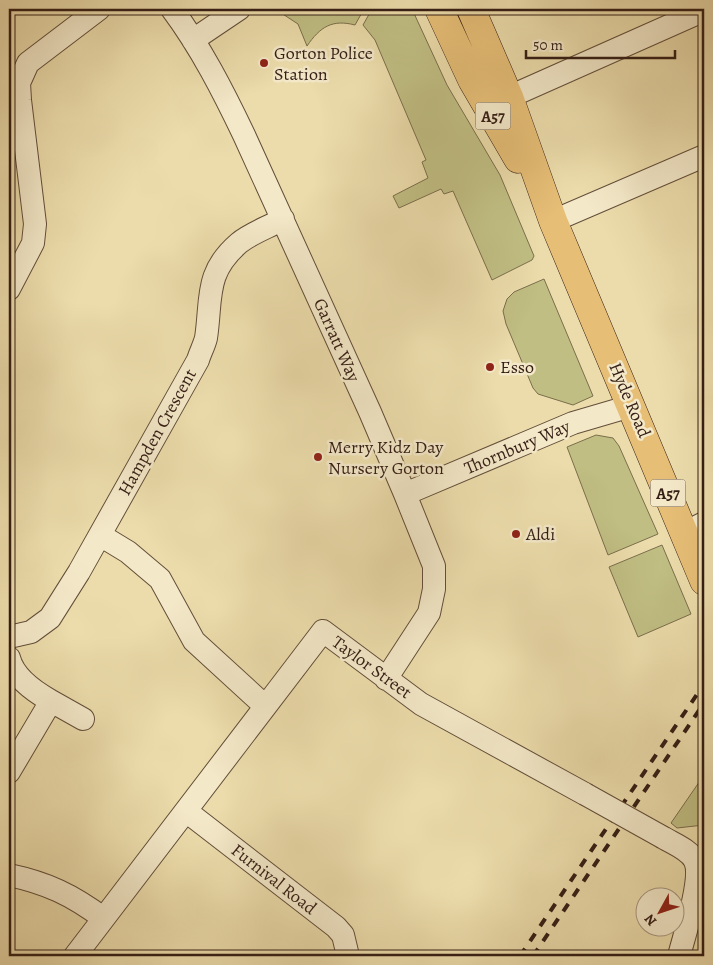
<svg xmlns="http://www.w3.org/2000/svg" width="713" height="965" viewBox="0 0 713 965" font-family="Alegreya,serif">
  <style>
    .green { fill: #c0be83; stroke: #7a6e4c }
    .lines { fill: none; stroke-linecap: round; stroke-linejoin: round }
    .street-casing { stroke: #634e3a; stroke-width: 24 }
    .highway-casing { stroke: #351e15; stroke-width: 29 }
    .street { stroke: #f3e8c8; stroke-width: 22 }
    .highway { stroke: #e6be76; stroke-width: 28 }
    .rail { stroke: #351e15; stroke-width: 4; stroke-dasharray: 9 9; stroke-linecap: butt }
    .street-bridge-casing { stroke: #634e3a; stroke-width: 24; stroke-linecap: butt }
    .street-bridge { stroke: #f3e8c8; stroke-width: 22 }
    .poi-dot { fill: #8f2418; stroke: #f3e8c8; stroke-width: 2 }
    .labels { text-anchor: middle; stroke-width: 5; stroke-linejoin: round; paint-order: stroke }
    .shield { fill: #f3e8c8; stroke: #6e5b4b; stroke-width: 1 }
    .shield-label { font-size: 16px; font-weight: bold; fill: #351e15 }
    .poi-label { font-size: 18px; fill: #351e15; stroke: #f3e8c8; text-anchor: start }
    .street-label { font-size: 18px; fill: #351e15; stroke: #f3e8c8 }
  </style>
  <rect width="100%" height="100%" fill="#ecdcab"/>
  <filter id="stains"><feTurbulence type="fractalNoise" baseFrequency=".004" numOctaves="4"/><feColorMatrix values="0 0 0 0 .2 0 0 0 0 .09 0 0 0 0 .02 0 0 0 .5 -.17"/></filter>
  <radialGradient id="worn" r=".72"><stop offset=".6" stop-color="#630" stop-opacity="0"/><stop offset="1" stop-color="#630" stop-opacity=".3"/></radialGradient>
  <path class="green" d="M275 9H364L355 25C332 19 320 27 307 46L298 24Z
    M372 9H412L447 85 500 175 534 256 532 260 492 280 453 191 444 194 441 189 399 208 393 196 428 178 422 162 426 160 375 40 363 25Z
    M544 279 593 396 573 405 538 394 533 388 506 324 503 311 507 299 514 292Z
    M596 435 613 438 619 446 658 534 608 555 567 447Z
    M662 545 691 614 638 637 609 567Z
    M704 775V825L677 828 671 823Z"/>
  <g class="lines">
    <defs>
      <path id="street" d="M172 9C201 48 223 91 244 135L370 412 405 494 434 566V589L429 613 386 679
        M193 40 239 9
        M509 97 698 13 701 9
        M553 221 704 156
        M9 289 33 243 35 224 20 100 19 83 28 63 99 9
        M405 494 573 423 631 406
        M684 533 704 523
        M100 535 128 552 160 579 194 641 265 706
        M9 637 31 632 50 618 79 572 198 360C200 353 204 346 206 338 212 299 204 273 239 243 251 233 269 227 283 219
        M9 658C14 678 35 692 51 701L9 772
        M51 701 83 719
        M186 811 336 927 343 935 348 956
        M664 838C674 844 690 850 695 861 703 879 684 936 679 956
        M9 875C47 883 72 895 103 918
        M75 956 323 631 421 704 585 794"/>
      <path id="highway" d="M439 9 472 80 518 159
        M471 9 509 97 553 221 704 581"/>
    </defs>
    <use href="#street" class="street-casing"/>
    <use href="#highway" class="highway-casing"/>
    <use href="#street" class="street"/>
    <use href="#highway" class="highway"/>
    <path class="rail" d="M520 956 704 684
      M533 956 704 703"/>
    <defs>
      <path id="street-bridge" d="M585 794 664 838"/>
    </defs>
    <use href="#street-bridge" class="street-bridge-casing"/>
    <use href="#street-bridge" class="street-bridge"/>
  </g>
  <g class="poi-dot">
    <circle cx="264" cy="63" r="5"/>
    <circle cx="490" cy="367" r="5"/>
    <circle cx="318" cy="457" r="5"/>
    <circle cx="516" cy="534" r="5"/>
  </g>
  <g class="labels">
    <g class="shield">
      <rect x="475.5" y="102.5" width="35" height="27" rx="4"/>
      <rect x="650.5" y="479.5" width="35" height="27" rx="4"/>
    </g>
    <g class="shield-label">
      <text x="493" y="122">A57</text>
      <text x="668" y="499">A57</text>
    </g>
    <g class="poi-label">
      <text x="274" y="59">Gorton Police<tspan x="274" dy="21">Station</tspan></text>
      <text x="500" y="373">Esso</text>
      <text x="328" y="453">Merry Kidz Day<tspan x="328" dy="21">Nursery Gorton</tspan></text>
      <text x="526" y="540">Aldi</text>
    </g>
    <g class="street-label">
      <text transform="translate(337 340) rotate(66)" y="6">Garratt Way</text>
      <text transform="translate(630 400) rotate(67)" y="6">Hyde Road</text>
      <text transform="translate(157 432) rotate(-61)" y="6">Hampden Crescent</text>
      <text transform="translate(517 447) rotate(-23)" y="6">Thornbury Way</text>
      <text transform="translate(372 667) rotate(36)" y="6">Taylor Street</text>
      <text transform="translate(274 879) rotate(38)" y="6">Furnival Road</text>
    </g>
  </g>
  <rect width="713" height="965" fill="none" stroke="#ecdcab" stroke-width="30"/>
  <rect x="10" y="10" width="693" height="945" fill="none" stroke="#351e15" stroke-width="2.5"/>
  <rect x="15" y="15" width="683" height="935" fill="none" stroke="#351e15"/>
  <g transform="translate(660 912) rotate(230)"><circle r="24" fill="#f3e8c8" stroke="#a79780"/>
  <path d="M0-4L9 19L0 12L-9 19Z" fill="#8f2418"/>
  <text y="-8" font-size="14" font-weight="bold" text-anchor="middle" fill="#351e15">N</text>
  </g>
  <path d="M526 50v8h149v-8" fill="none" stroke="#351e15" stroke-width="2.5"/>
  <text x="533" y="50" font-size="15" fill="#351e15" stroke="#f3e8c8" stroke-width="4" paint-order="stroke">50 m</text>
  <rect width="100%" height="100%" filter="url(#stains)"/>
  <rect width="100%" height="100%" fill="url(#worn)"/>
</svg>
